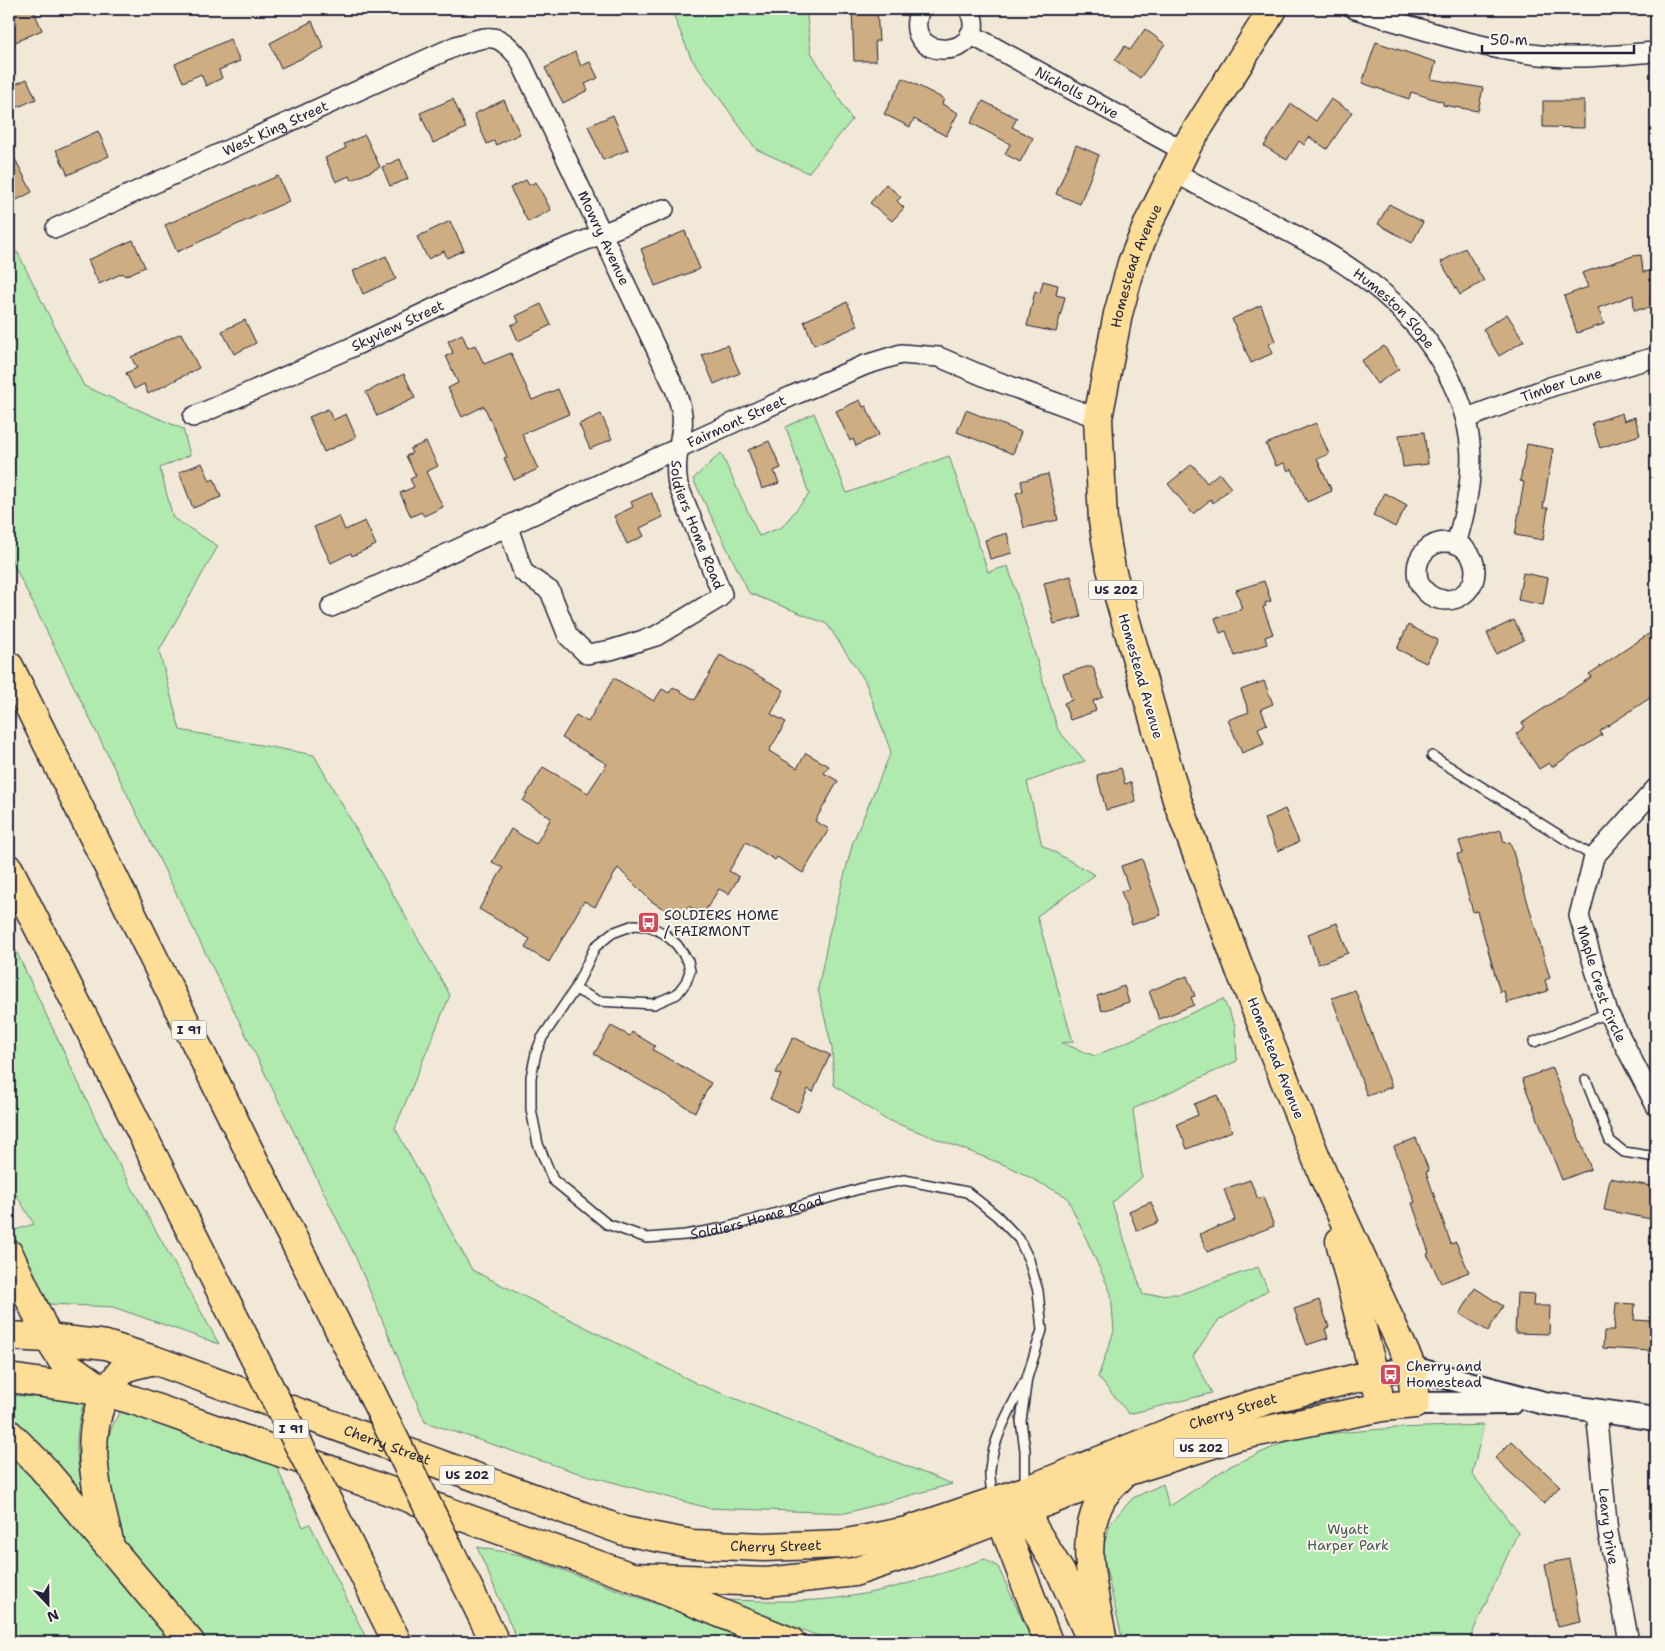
<svg xmlns="http://www.w3.org/2000/svg" width="1665" height="1651" viewBox="0 0 1665 1651" font-family="'Shantell Sans',sans-serif">
  <style>
    .green { fill: #b0eaaf; stroke: #698675 }
    .building { fill: #cdad81; stroke: #22223b }
    .lines { fill: none; stroke-linecap: round; stroke-linejoin: round }
    .service-casing { stroke: #22223b; stroke-width: 12 }
    .minor-casing { stroke: #22223b; stroke-width: 22 }
    .tertiary-casing { stroke: #22223b; stroke-width: 26 }
    .primary-casing { stroke: #22223b; stroke-width: 31 }
    .motorway-casing { stroke: #22223b; stroke-width: 31 }
    .service { stroke: #fbf7ec; stroke-width: 9 }
    .minor { stroke: #fbf7ec; stroke-width: 19 }
    .tertiary { stroke: #fbf7ec; stroke-width: 22 }
    .primary { stroke: #fedd96; stroke-width: 28 }
    .motorway { stroke: #fedd96; stroke-width: 28 }
    .motorway-bridge-casing { stroke: #22223b; stroke-width: 31; stroke-linecap: butt }
    .motorway-bridge { stroke: #fedd96; stroke-width: 28 }
    .labels { text-anchor: middle; stroke-width: 4; stroke-linejoin: round; paint-order: stroke }
    .shield { fill: #fbf7ec; stroke: #636270; stroke-width: 1 }
    .shield-label { font-size: 12px; font-weight: bold; fill: #22223b }
    .street-label { font-size: 14px; fill: #22223b; stroke: #fbf7ec }
    .poi-label { font-size: 14px; fill: #22223b; stroke: #fbf7ec; text-anchor: start }
    .park-label { font-size: 14px; fill: #465458; stroke: #fbf7ec }
  </style>
  <rect width="100%" height="100%" fill="#f2e8d7"/>
  <filter id="ink" filterUnits="userSpaceOnUse"><feTurbulence type="fractalNoise" baseFrequency=".02" numOctaves="2"/><feDisplacementMap in="SourceGraphic" scale="10" xChannelSelector="R" yChannelSelector="G"/><feConvolveMatrix kernelMatrix="1 2 1 2 8 2 1 2 1" color-interpolation-filters="sRGB"/></filter>
  <g filter="url(#ink)">
    <path class="green" d="M671 9H806L811 52 852 120 808 173 756 149 691 58Z
      M9 250 18 253 84 386 183 429 190 455 160 468 173 518 218 546 159 651 180 730 314 755 450 995 395 1128 472 1270 698 1384 952 1484 846 1513 708 1508 575 1472 425 1422 356 1258 9 555Z
      M814 413 847 493 949 456 988 572 1008 566 1058 730 1085 761 1027 782 1042 845 1095 875 1037 916 1073 1042 1062 1043 1095 1056 1223 999 1235 1025 1237 1061 1133 1109 1142 1177 1112 1203 1143 1295 1180 1294 1258 1267 1268 1290 1218 1321 1193 1356 1212 1393 1129 1414 1098 1377 1114 1331 1111 1293 1067 1197 1010 1167 885 1119 834 1085 832 1048 818 989 829 934 853 842 891 752 865 681 827 624 749 593 693 479 721 453 759 536 782 527 809 494 786 427Z
      M9 936 106 1141 219 1344 113 1307 49 1304 12 1231 34 1224 9 1183Z
      M9 1274 26 1310H9Z
      M9 1395 84 1401C74 1438 75 1455 84 1492L78 1494 25 1431 9 1417Z
      M121 1410 275 1463 303 1527 310 1524 368 1642H202C173 1607 123 1559 112 1514 110 1503 109 1491 108 1480 105 1450 105 1436 121 1410Z
      M1484 1425 1472 1474 1518 1532 1471 1636 1472 1642H1123L1102 1551 1111 1522 1133 1498 1163 1484 1169 1507 1228 1467 1299 1436 1396 1428Z
      M9 1448 186 1642H9Z
      M477 1547 521 1555 762 1642H518Z
      M985 1559 998 1567 1033 1642H834L725 1600C767 1601 810 1603 852 1596 897 1589 942 1573 985 1559Z"/>
    <path class="building" d="M23 9H33L42 30 9 45V15Z
      M852 9H877L879 41H875L876 61H854Z
      M312 21 324 48 281 68 270 43Z
      M1145 29 1165 44 1140 78 1115 60 1125 46 1130 50Z
      M230 39 240 61 219 70 222 78 206 86 201 74 183 82 175 64Z
      M1376 42 1436 62 1431 79 1483 88 1478 111 1443 105V102L1411 92 1409 99 1362 83Z
      M575 52 581 66 590 62 598 78 585 84 588 90 563 103 545 68Z
      M903 78 944 99 942 104 958 113 946 136 914 119 910 127 884 114Z
      M27 79 36 99 9 111V87Z
      M453 99 466 128 433 143 420 113Z
      M1331 99 1352 112 1327 149 1309 137 1304 145 1299 141 1287 160 1264 146 1291 104 1316 121Z
      M504 100 520 134 496 145 494 141 487 144 474 114Z
      M983 101 1017 118 1012 127 1033 138 1020 162 1005 154 1010 144 971 123Z
      M1543 101H1584V128L1543 127Z
      M613 115 628 150 603 160 588 126Z
      M98 131 109 156 68 175 56 150Z
      M365 135 380 167 352 180 349 176 336 182 325 158 346 148 344 144Z
      M1076 145 1099 155 1080 204 1056 194Z
      M9 147 32 192 9 204Z
      M400 159 408 179 390 186 382 167Z
      M278 176 289 201 177 252 165 225Z
      M526 180 529 185 536 182 551 210 528 222 510 188Z
      M886 184 901 197 897 201 904 208 892 221 870 203Z
      M1389 204 1423 222 1412 243 1378 224Z
      M450 221 464 250 447 258 444 251 428 259 417 237Z
      M685 231 700 269 655 286 641 249Z
      M133 240 145 267 125 276 123 273 99 284 88 260Z
      M1465 248 1484 281 1460 295 1441 262Z
      M1641 255 1643 272 1656 270V295H1650L1652 308 1634 310 1633 295 1598 308 1604 324 1577 333 1564 296 1588 287 1582 273 1633 256Z
      M386 256 396 279 363 294 353 271Z
      M1043 281 1058 285 1056 295 1065 297 1056 332 1027 326 1035 291 1040 293Z
      M847 302 858 326 814 345 804 321Z
      M541 304 551 325 518 341 511 325 519 322 516 316Z
      M1261 305 1275 341 1269 344 1273 353 1251 363 1232 319Z
      M1507 314 1524 341 1499 356 1483 329Z
      M245 320 256 343 234 354 222 331Z
      M181 333 199 368 148 394 144 384 134 389 126 373 137 368 131 357Z
      M462 334 468 348 475 345 484 364 511 353 532 400 558 389 569 414 522 434 538 469 514 480 504 458 507 457 484 406 462 417 448 388 458 383 446 356 453 353 448 341Z
      M727 345 740 373 714 384 702 355Z
      M1384 346 1399 369 1377 384 1361 361Z
      M404 374 415 398 377 416 366 392Z
      M860 400 863 407 866 406 879 435 856 446 853 439 850 441 836 411Z
      M328 409 333 420 346 414 356 437 324 452 309 417Z
      M966 410 1021 432 1013 454 957 432Z
      M1622 413 1624 421 1635 417 1640 435 1600 448 1592 423Z
      M601 414 612 439 590 449 579 424Z
      M1316 423 1329 454 1317 459 1332 491 1307 502 1292 469 1288 471 1284 463 1276 466 1266 444Z
      M1424 432 1428 464 1403 467 1399 435Z
      M769 441 781 468 774 471 779 483 762 489 748 450Z
      M426 442 438 466 426 472 443 507 424 516 421 512 411 517 400 493 414 487 410 479 416 476 406 456 412 453 410 449Z
      M1527 444 1553 449 1543 508H1548L1543 540 1515 535 1524 482 1520 481Z
      M202 463 210 481 214 479 221 497 193 508 179 472Z
      M1192 464 1207 483 1219 473 1231 488 1213 503 1211 499 1193 514 1168 484Z
      M1048 474 1058 520 1024 528 1016 493 1023 491 1021 481Z
      M651 493 663 517 640 528 644 536 627 544 614 516 633 507 631 502Z
      M1385 493 1407 505 1395 527 1373 515Z
      M339 516 345 530 365 521 376 545 352 556 351 553 331 563 314 527Z
      M1007 533 1012 553 990 559 985 540Z
      M1523 573 1548 578 1543 605 1518 600Z
      M1071 576 1081 617 1054 624 1044 583Z
      M1264 581 1271 601 1265 603 1266 606 1263 607 1273 634 1265 637 1267 644 1235 656 1226 631 1220 633 1215 618 1242 609 1236 590Z
      M1514 620 1524 640 1496 654 1487 633Z
      M1408 625 1438 640 1426 663 1397 649Z
      M1656 629V694L1600 731 1602 735 1552 767 1549 763 1539 769 1516 734 1525 727 1522 723 1591 677 1589 674Z
      M720 655 784 690 771 714 786 722 769 751 797 768 806 753 829 766 824 773 838 781 815 821 829 829 803 873 777 857 775 860 746 842 729 871 739 877 729 894 719 889 703 914 688 906 680 919 651 901 618 868 595 907 584 901 549 962 525 948 530 939 479 909 503 868 492 862 511 829 536 844 551 818 523 801 543 767 588 793 607 764 562 738 576 715 588 722 614 678 654 701 662 689 669 693 673 687 695 700Z
      M1086 667H1093L1103 697 1093 701 1096 711 1070 720 1064 703 1072 700 1063 674Z
      M1264 681 1273 704 1261 709 1267 724 1258 728 1264 744 1242 753 1228 720 1249 712 1241 690Z
      M1121 768 1125 784 1131 782 1136 802 1106 810 1097 775Z
      M1285 809 1299 842 1278 851 1264 819Z
      M1501 830 1504 843 1510 842 1550 978 1545 980 1548 991 1507 1003 1504 991 1500 992 1477 911 1473 912 1457 854 1463 853 1459 841Z
      M1142 859 1161 915 1132 925 1121 891 1129 889 1121 866Z
      M1337 923 1348 953 1318 964 1308 934Z
      M1187 976 1195 996 1191 997 1194 1005 1159 1019 1149 991Z
      M1124 986 1129 1002 1102 1011 1097 996Z
      M1355 990 1392 1087 1367 1096 1332 998Z
      M611 1026 630 1036 632 1032 655 1046 653 1050 711 1083 695 1112 594 1054Z
      M793 1037 830 1055 813 1092 808 1089 798 1112 770 1099 781 1075 776 1073Z
      M1552 1068 1591 1169 1562 1180 1522 1079Z
      M1217 1095 1232 1131 1187 1149 1177 1124 1198 1115 1194 1104Z
      M1416 1138 1429 1171 1426 1172 1451 1244 1456 1242 1469 1272 1441 1283 1427 1254 1429 1253 1412 1203 1415 1202 1394 1147Z
      M1610 1178 1656 1187V1220L1604 1210Z
      M1250 1180 1258 1199 1263 1197 1274 1226 1207 1252 1200 1234 1235 1220 1224 1189Z
      M1151 1202 1159 1222 1137 1231 1129 1211Z
      M1475 1288 1503 1306 1488 1331 1460 1314Z
      M1517 1293 1534 1294 1533 1306H1550L1549 1334 1515 1333Z
      M1319 1300 1329 1327 1325 1329 1328 1338 1307 1345 1294 1309Z
      M1616 1303 1635 1304 1634 1320 1652 1321 1650 1351 1603 1348 1604 1331H1614Z
      M1512 1441 1560 1486 1544 1504 1495 1458Z
      M1569 1559 1581 1622 1557 1627 1545 1564Z"/>
    <g class="lines">
      <defs>
        <g id="service">
          <path d="M1432 756 1594 857"/>
          <path id="s1" d="M575 989 598 1001 654 1004 677 994 686 982 690 971 688 961 677 945 665 934 649 926 634 925 612 933 595 947 575 989 542 1038 536 1053 531 1077V1109L538 1144 553 1180 607 1224 647 1238 685 1235 725 1228 859 1189 904 1180 967 1192 997 1216 1019 1239 1029 1260 1038 1291 1042 1330 1027 1378 1021 1421 1025 1450V1488"/>
          <path d="M1534 1042 1608 1013"/>
          <path d="M1586 1080 1610 1141 1624 1152 1656 1157"/>
          <path d="M993 1500C992 1490 989 1479 990 1469 993 1439 1010 1409 1024 1383"/>
          <path d="M9 1641 11 1642"/>
        </g>
        <g id="minor">
          <path d="M920 9C898 66 994 59 969 9"/>
          <path d="M1355 9C1423 30 1494 54 1565 57 1596 58 1626 54 1656 52"/>
          <path id="s2" d="M970 34 1184 151"/>
          <path id="s3" d="M1173 171C1269 228 1382 260 1441 362 1479 426 1477 474 1456 544"/>
          <path id="s4" d="M56 228 456 46C489 36 496 30 519 58L675 389C679 401 684 414 682 427 679 448 674 463 678 485L722 594 719 598 656 636 611 650 587 654 568 636 550 591 523 572 508 527"/>
          <path id="s5" d="M193 417 350 348 534 261 664 209"/>
          <path id="s6" d="M1467 418 1553 386 1656 357"/>
          <circle cx="1446" cy="571" r="29"/>
          <path id="s7" d="M331 607 794 395 865 365 901 354 939 357 988 378 1098 418"/>
          <path id="s8" d="M1656 788 1594 857 1579 916 1608 1013 1656 1106"/>
          <path id="s9" d="M1596 1411 1608 1532 1629 1642"/>
        </g>
        <path id="tertiary" d="M1373 1374 1412 1368 1544 1403 1656 1419
          M1415 1404 1511 1403"/>
        <g id="primary">
          <path d="M1340 1241 1378 1391"/>
          <path id="s10" d="M9 1336 48 1338 106 1345 154 1360 624 1531 692 1544 764 1547 842 1544 907 1531 1025 1491 1185 1426 1271 1399 1373 1374"/>
          <path id="s11" d="M9 1378 105 1392 133 1400 632 1577 767 1582 854 1572 914 1552 1125 1472 1238 1436 1382 1407 1415 1404 1412 1368 1324 1177 1240 970 1177 800 1111 569 1103 521 1098 418 1118 314 1132 263 1149 222 1188 144 1273 9"/>
        </g>
        <path id="motorway" d="M9 666 276 1205 371 1392
          M9 869 249 1347
          M9 1254 48 1338 64 1363 105 1392
          M9 1434 41 1466 190 1642
          M1026 1509 1034 1529 1061 1573 1092 1642
          M333 1512 397 1642
          M1001 1519 1048 1642
          M109 1541C96 1491 79 1425 114 1381 117 1378 120 1372 124 1369 131 1364 145 1363 154 1360
          M451 1553 495 1642
          M632 1577 791 1642
          M1103 1642C1095 1595 1077 1542 1102 1498 1108 1489 1118 1480 1125 1472"/>
      </defs>
      <use href="#service" class="service-casing"/>
      <use href="#minor" class="minor-casing"/>
      <use href="#tertiary" class="tertiary-casing"/>
      <use href="#primary" class="primary-casing"/>
      <use href="#motorway" class="motorway-casing"/>
      <use href="#service" class="service"/>
      <use href="#minor" class="minor"/>
      <use href="#tertiary" class="tertiary"/>
      <use href="#primary" class="primary"/>
      <use href="#motorway" class="motorway"/>
      <defs>
        <path id="motorway-bridge" d="M249 1347 333 1512
          M371 1392 451 1553"/>
      </defs>
      <use href="#motorway-bridge" class="motorway-bridge-casing"/>
      <use href="#motorway-bridge" class="motorway-bridge"/>
    </g>
  </g>
  <defs>
    <symbol id="bus-square" viewBox="-11 -11 22 22"><rect x="-9" y="-9" width="18" height="18" rx="4" fill="#d1495b" stroke="#fbf7ec"/><path d="M-5-6H5V4H4V6H2V4H-2V6H-4V4H-5ZM-3.5-4V0h7V-4ZM-3.5 1.2v1.5H-2V1.2ZM2 1.2v1.5H3.5V1.2Z" fill="#fff"/></symbol>
  </defs>
  <g fill-rule="evenodd">
    <use href="#bus-square" x="636" y="910" width="25" height="25"/>
    <use href="#bus-square" x="1378" y="1362" width="25" height="25"/>
  </g>
  <g class="labels">
    <g class="shield">
      <rect x="1088.5" y="580.5" width="55" height="19" rx="4"/>
      <rect x="171.5" y="1020.5" width="35" height="19" rx="4"/>
      <rect x="273.5" y="1419.5" width="35" height="19" rx="4"/>
      <rect x="1173.5" y="1438.5" width="55" height="19" rx="4"/>
      <rect x="439.5" y="1465.5" width="55" height="19" rx="4"/>
    </g>
    <g class="shield-label">
      <text x="1116" y="594">US 202</text>
      <text x="189" y="1034">I 91</text>
      <text x="291" y="1433">I 91</text>
      <text x="1201" y="1452">US 202</text>
      <text x="467" y="1479">US 202</text>
    </g>
    <g class="street-label">
      <text dy="5" stroke="none"><textPath href="#s2" startOffset="122">Nicholls Drive</textPath></text>
      <text dy="5" stroke="none"><textPath href="#s4" startOffset="241">West King Street</textPath></text>
      <text dy="5" stroke="none"><textPath href="#s4" startOffset="710">Mowry Avenue</textPath></text>
      <text dy="5" stroke="none"><textPath href="#s11" startOffset="2666">Homestead Avenue</textPath></text>
      <text dy="5" stroke="none"><textPath href="#s3" startOffset="262">Humeston Slope</textPath></text>
      <text dy="5" stroke="none"><textPath href="#s5" startOffset="224">Skyview Street</textPath></text>
      <text dy="5" stroke="none"><textPath href="#s6" startOffset="100">Timber Lane</textPath></text>
      <text dy="5" stroke="none"><textPath href="#s7" startOffset="446">Fairmont Street</textPath></text>
      <text dy="5" stroke="none"><textPath href="#s4" startOffset="1018">Soldiers Home Road</textPath></text>
      <text transform="translate(1141 676) rotate(74)" y="5">Homestead Avenue</text>
      <text dy="5" stroke="none"><textPath href="#s8" startOffset="225">Maple Crest Circle</textPath></text>
      <text transform="translate(1276 1058) rotate(68)" y="5">Homestead Avenue</text>
      <text dy="5" stroke="none"><textPath href="#s1" startOffset="735">Soldiers Home Road</textPath></text>
      <text dy="5" stroke="none"><textPath href="#s10" startOffset="1281">Cherry Street</textPath></text>
      <text dy="5" stroke="none"><textPath href="#s10" startOffset="396">Cherry Street</textPath></text>
      <text dy="5" stroke="none"><textPath href="#s9" startOffset="116">Leary Drive</textPath></text>
      <text dy="5" stroke="none"><textPath href="#s10" startOffset="801">Cherry Street</textPath></text>
    </g>
    <g class="poi-label">
      <text x="664" y="920">SOLDIERS HOME<tspan x="664" dy="16">/ FAIRMONT</tspan></text>
      <text x="1406" y="1371">Cherry and<tspan x="1406" dy="16">Homestead</tspan></text>
    </g>
    <g class="park-label">
      <text x="1348" y="1534">Wyatt<tspan x="1348" dy="16">Harper Park</tspan></text>
    </g>
  </g>
  <rect width="1665" height="1651" fill="none" stroke="#fbf7ec" stroke-width="30"/>
  <rect x="15" y="15" width="1635" height="1621" fill="none" stroke="#22223b" stroke-width="2" filter="url(#ink)"/>
  <g transform="translate(48 1604) rotate(158)" stroke="#fbf7ec" stroke-width="4" paint-order="stroke">
  <path d="M0-4L9 19L0 12L-9 19Z" fill="#22223b"/>
  <text y="-8" font-size="14" font-weight="bold" text-anchor="middle" fill="#22223b">N</text>
  </g>
  <path d="M1482 45v8h152v-8" fill="none" stroke="#22223b" stroke-width="2.5"/>
  <text x="1490" y="45" font-size="15" fill="#22223b" stroke="#fbf7ec" stroke-width="4" paint-order="stroke">50 m</text>
</svg>
